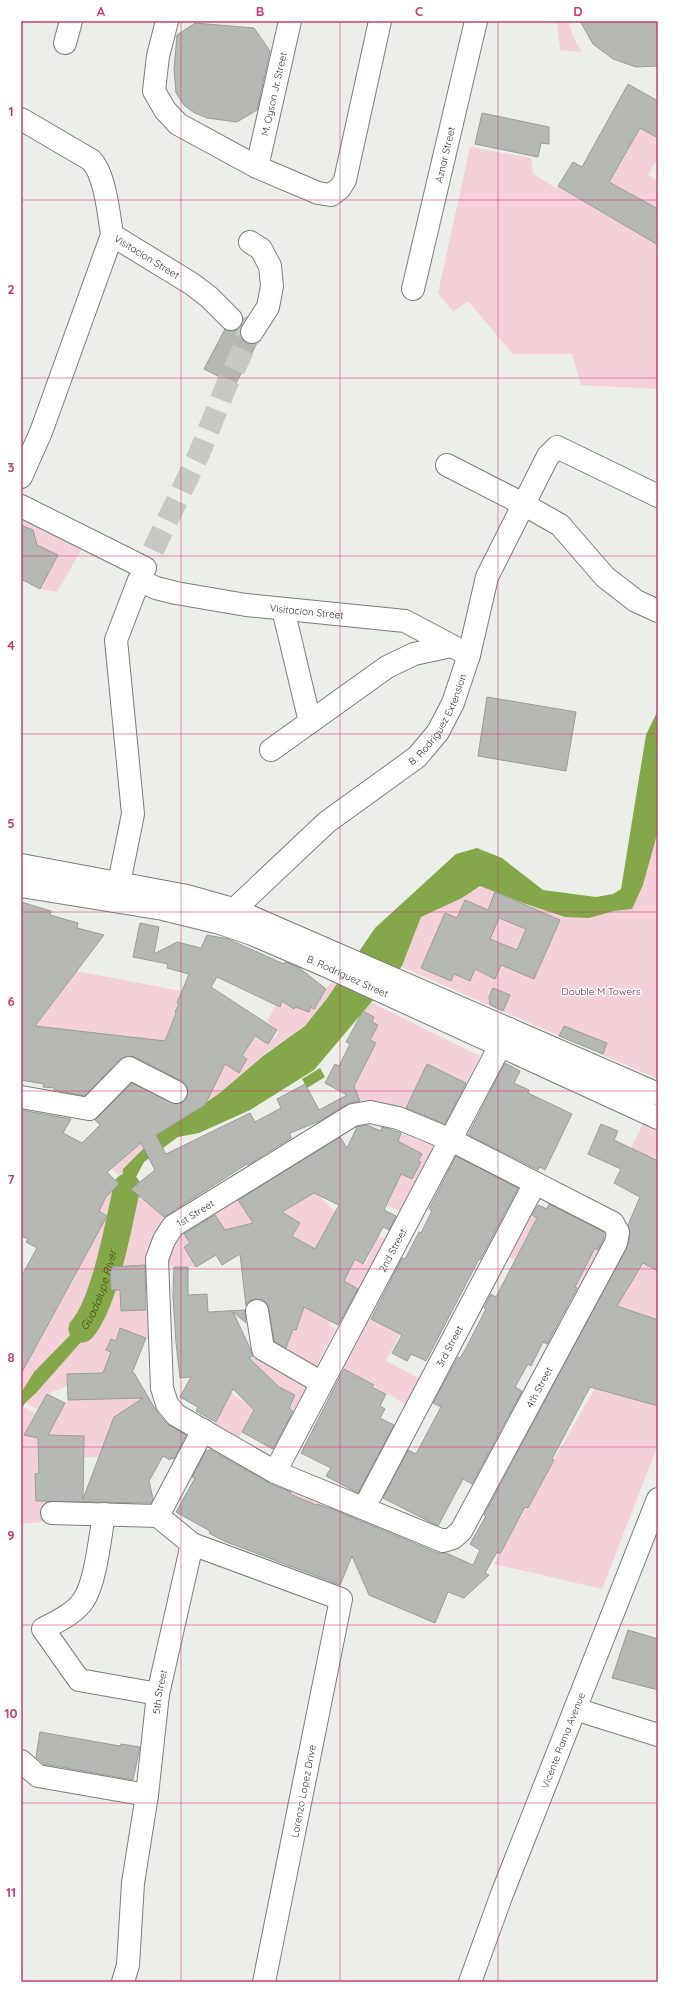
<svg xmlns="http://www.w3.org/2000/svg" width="679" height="2003" viewBox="0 0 679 2003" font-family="Quicksand,sans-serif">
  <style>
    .green { fill: #f4d0d9 }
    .water { fill: #84a849 }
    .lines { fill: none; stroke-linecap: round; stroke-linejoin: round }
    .river { stroke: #84a849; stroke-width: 27 }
    .building { fill: #b6b9b3; stroke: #9a9d97; fill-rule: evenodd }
    .minor-tunnel { stroke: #c7cac4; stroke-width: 22; stroke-dasharray: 22 11; stroke-linecap: butt }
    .minor-casing { stroke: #7c7e79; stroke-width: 24 }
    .major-casing { stroke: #7c7e79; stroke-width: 24 }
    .minor { stroke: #fff; stroke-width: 22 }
    .major { stroke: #fff; stroke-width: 22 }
    .grid { fill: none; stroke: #c83c71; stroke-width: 1; stroke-opacity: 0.55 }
    .labels { text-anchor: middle; stroke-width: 3; stroke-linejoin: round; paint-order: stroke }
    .street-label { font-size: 10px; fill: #333432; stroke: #fff }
    .park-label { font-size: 10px; fill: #74183d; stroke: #fff }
    .water-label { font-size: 11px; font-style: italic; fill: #3a500a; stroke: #fff }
    .neatline { fill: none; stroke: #c83c71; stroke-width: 1.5 }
    .grid-label { font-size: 13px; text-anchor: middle; font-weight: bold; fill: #c83c71 }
  </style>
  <rect width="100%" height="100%" fill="#ecefe9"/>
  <path class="green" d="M557 21H569L573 37 582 52 560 50Z
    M640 128 658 138V157L648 175 658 181V209L609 182Z
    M470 147 531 158 533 174 556 188 558 186 658 245V389L581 385 572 354H513L468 301 453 312 438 293Z
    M21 513 83 547 57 592 40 589 58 555 37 545 33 530 21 525Z
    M658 831V1079L402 967 421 917 462 898 480 886 495 892 589 918 614 911 632 909 643 885Z
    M76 971 181 991 167 1042 35 1026Z
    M331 982 337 985 305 1026 263 1055 221 1092 206 1102 224 1063 239 1072 247 1060 242 1056 254 1037 267 1044 273 1037 275 1038 279 1032 267 1021 275 1006 280 1007 282 1001C292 1008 298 1008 309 1012L311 1007 314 1009Z
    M372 1003 480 1056 467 1083 427 1064 403 1113 361 1104 354 1086 376 1044 367 1038 378 1025 372 1022 374 1017 363 1011Z
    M643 1123 658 1130V1158L643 1179 631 1148Z
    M157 1130 159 1133 123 1169 122 1182 109 1206 108 1249 80 1325 34 1372 21 1394V1375L107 1216 99 1211 105 1199 121 1177 111 1168Z
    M401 1133 434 1146 403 1212 386 1205 392 1192 389 1160Z
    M131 1189 165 1218 148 1265 110 1267 111 1290H120L121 1311 147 1310 152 1340 120 1328 104 1373 67 1375V1386L47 1394 39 1410 25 1403 36 1393 89 1333 95 1307 110 1267Z
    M316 1192 335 1212 316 1247 351 1266 355 1259 366 1264 378 1236 388 1240 362 1292 301 1261 292 1236 300 1223 282 1213Z
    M236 1197 253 1223 225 1230 214 1214Z
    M525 1211 537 1218 515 1260 502 1254Z
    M182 1231 190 1243 184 1247 196 1267 165 1266 174 1235Z
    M595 1248 605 1253 583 1294 574 1289Z
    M648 1248 658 1261 654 1269 658 1271V1320L615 1305 643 1266Z
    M304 1307 331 1321 330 1326 336 1329 314 1370 285 1353 293 1329 296 1330Z
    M360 1314 400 1334 386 1361 419 1378 406 1404 334 1364Z
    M259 1355 311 1386 297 1412 289 1408 295 1395 279 1387 251 1360 254 1356Z
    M595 1388 658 1406V1445L602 1589 494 1564Z
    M227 1391 259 1411 253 1413 239 1438 215 1425Z
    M153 1398 134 1403 114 1417 103 1445 108 1450 106 1457H83L84 1436 58 1435 55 1457H38L39 1473 35 1474 36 1501 63 1500 67 1520 21 1524V1411L23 1407 35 1413 24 1435 45 1439 65 1403 68 1400Z
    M294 1487 340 1504 337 1512 317 1504 316 1505H285Z"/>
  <path class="water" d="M658 710V831L643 885 632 909 614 911 589 918 565 917 523 903 480 886 462 898 421 917 402 966 314 1070 250 1110 199 1133 178 1137 144 1162 128 1192 89 1333 36 1393 25 1403 21 1411V1393L34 1372 80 1325 108 1249 109 1206 122 1182 123 1169 159 1133 194 1111 221 1092 263 1056 305 1026 328 997 375 928 456 854 477 848 502 858 543 890 596 897 613 894 621 889 646 735Z
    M320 1068 325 1077 307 1088 302 1079Z"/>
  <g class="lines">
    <path class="river" id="s1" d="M82 1329C105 1303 119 1222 127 1187"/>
  </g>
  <path class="building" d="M580 21H658V66L636 67 613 59 593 44Z
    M195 23 254 28 270 51 257 110 237 122 207 118 193 112 184 105 176 93 174 69 177 35Z
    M628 84 658 101V138L640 128 609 182 658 209V245L558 186 573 162 582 167Z
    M482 113 549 127V144L541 143 538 157 475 144Z
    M243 318 246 319 240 331 241 338 246 343H257L235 385 204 369 225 329 234 331 240 328 243 323Z
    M21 525 33 530 37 545 58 555 40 589 21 579Z
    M487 697 576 712 566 771 478 756Z
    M495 892 560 920 534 979 501 965 495 979 475 969 470 981 454 974 451 981 421 968 445 913 457 918 465 900 488 910ZM499 918 526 929 517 950 490 939Z
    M21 902 51 911 50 915 78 923 77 928 104 935 35 1026 165 1041 176 1013 175 1012 179 1003H177L189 974 167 968 168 964 133 957 140 923 159 927 154 954 177 942 201 948 207 935 228 939 284 964 285 962 298 967 326 989 314 1009 311 1007 309 1012 295 1007 294 1009 282 1001 280 1007 217 977 211 987 277 1030 268 1044 255 1036 242 1056 247 1059 239 1073 225 1064 205 1105 156 1135 166 1154 250 1113 255 1122 281 1108 277 1099 305 1084 319 1110 347 1095 325 1083 335 1064 339 1066 350 1044 346 1042 363 1011 374 1017 372 1022 378 1025 370 1040 376 1043 354 1086 360 1101 347 1104 320 1121 290 1133 291 1138 248 1165 247 1164 164 1217 131 1189 155 1170 141 1143 107 1172 119 1184 106 1197 99 1211 107 1216 21 1374V1277L37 1248 26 1242 28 1239 21 1236V1110L71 1119 63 1133 82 1143 100 1125 95 1120 132 1083 176 1104 183 1102 187 1098 188 1092 187 1086 182 1081 135 1057 127 1056 120 1059 85 1096 54 1090V1088L43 1087 44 1084 21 1080Z
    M493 988 510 995 503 1011 490 1005 489 997Z
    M564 1026 607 1043 603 1054 559 1036Z
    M505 1063 520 1071 514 1083 529 1090 528 1093 572 1114 545 1170 540 1167 538 1170 468 1135Z
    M427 1064 466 1083 445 1124 406 1108Z
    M601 1124 618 1131 614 1140 658 1161V1271L643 1263 617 1306 658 1320V1406L590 1387 552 1459 554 1460 528 1508 525 1507 500 1554 497 1552 485 1573 489 1575 464 1598 448 1592 435 1623 369 1595 352 1556 340 1585 224 1541 209 1533 210 1531 176 1512 195 1478 192 1477 206 1451 211 1450 269 1483 291 1492 290 1494 316 1505 317 1504 337 1511 438 1553H446L473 1565 480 1550 470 1544 486 1516 484 1515 628 1245 630 1234 628 1225 640 1197 614 1183 621 1169 588 1154Z
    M367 1125 381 1131 382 1127 401 1133 398 1141 422 1154 418 1161 421 1162 412 1179 401 1174 384 1210 396 1216 389 1230 383 1227 363 1264 355 1259 344 1281 358 1289 338 1325 304 1307 296 1330 293 1329 286 1348 274 1341 269 1309 266 1303 262 1300 255 1299 249 1301 246 1306 240 1254 222 1265 216 1255 196 1267 184 1247 190 1243 184 1234 215 1215 225 1230 253 1223 238 1200 340 1137 347 1148 357 1127ZM314 1193 339 1205 315 1249 292 1236 300 1223 282 1212Z
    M456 1156 518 1188 480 1260 479 1259 426 1361 411 1354 407 1361 392 1353 402 1335 371 1319 402 1258 405 1259 419 1232 421 1233 432 1211 429 1209Z
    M549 1204 604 1232V1239L598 1250 595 1248 575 1287 577 1288 547 1344 543 1342 531 1366 528 1364 515 1387 522 1391 472 1484 463 1479 438 1526 383 1498 408 1450 416 1454 441 1407 433 1403 458 1357 460 1358 466 1348 486 1309 484 1308 491 1294 496 1297 537 1218 532 1215 538 1205 547 1209Z
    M145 1265 146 1310 121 1311 120 1290H111L110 1267Z
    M174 1267H188V1295L207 1294 208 1312 245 1310 246 1323 233 1312 250 1348 253 1356 249 1358 279 1387 295 1395 289 1408 293 1411 273 1449 242 1432 254 1410 233 1389 216 1422 196 1411 198 1407 180 1397 191 1377 180 1378 176 1343 173 1296Z
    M120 1328 146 1338 132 1373H134L157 1412 166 1423 186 1435 174 1459 171 1458 170 1460 163 1456 149 1481 153 1499 151 1503 36 1501 35 1474 39 1473 38 1438 24 1435 47 1394 65 1403 48 1435 84 1436 83 1499 114 1417 143 1398 68 1400 67 1374 103 1373 111 1352 106 1350 111 1339 116 1341Z
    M344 1369 374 1385 372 1387 386 1394 380 1406 385 1409 380 1418 394 1425 358 1493 326 1476 331 1468 301 1453Z
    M628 1630 658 1639V1690L612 1678Z
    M40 1732 120 1746 121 1744 140 1747 133 1780 44 1764 36 1757Z"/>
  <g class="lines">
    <path class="minor-tunnel" d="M139 580 199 454 227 384 252 332 231 319"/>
    <defs>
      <g id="minor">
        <path d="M167 21 158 56 154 91 165 110 178 124 257 167 318 193 331 195 340 188 345 180 380 21"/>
        <path d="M65 43 71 21"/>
        <path d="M21 119 91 160C105 174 109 215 112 235L41 432 21 477"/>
        <path id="s2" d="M257 167 290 21"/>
        <path id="s3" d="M112 235 192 284 209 297 231 319"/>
        <path d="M250 242 261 249 270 266 272 286 268 307 252 332"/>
        <path id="s4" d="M413 289 476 21"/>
        <path d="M447 465 523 504 560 525 605 577 636 601 658 611"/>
        <path d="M21 506 145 568"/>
        <path d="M283 609 310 722"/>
        <path d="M271 750 387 667 414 654 451 646"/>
        <path id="s5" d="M119 883 133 814 116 640 139 580 156 588 176 593 246 605 405 621 469 655"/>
        <path id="s6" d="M221 922 327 822 417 757 438 732 453 703 469 655 487 577 548 456 557 447 658 496"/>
        <path d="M21 1097 89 1109 129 1068 176 1092"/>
        <path d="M370 1112 398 1118 451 1140 613 1223 618 1232 616 1243 461 1531 453 1538 443 1541 275 1472 176 1415 167 1404 162 1388 157 1259 164 1240 173 1226 353 1115Z"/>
        <path d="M257 1311 263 1349 322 1383"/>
        <path id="s7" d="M275 1472 509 1029"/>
        <path id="s8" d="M364 1508 535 1183"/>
        <path d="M52 1513 158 1516"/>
        <path d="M104 1514C100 1537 96 1582 83 1601 74 1614 56 1622 43 1629L79 1680 158 1694"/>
        <path d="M158 1516 192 1544 341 1599 264 1982"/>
        <path d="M158 1516 203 1430"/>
        <path d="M575 1709 658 1735"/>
        <path d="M21 1761 38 1776 147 1795"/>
        <path id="s9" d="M123 1982 128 1965 133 1883 147 1795 158 1694 192 1544"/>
      </g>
      <g id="major">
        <path d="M21 865 187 896 233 909 658 1094"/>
        <path id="s10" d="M21 886 163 909 220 923 252 934 331 968 658 1118"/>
        <path id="s11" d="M470 1982 502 1894 658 1499"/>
      </g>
    </defs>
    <use href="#minor" class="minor-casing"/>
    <use href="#major" class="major-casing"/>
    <use href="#minor" class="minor"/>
    <use href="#major" class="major"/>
  </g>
  <path class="grid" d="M181 21V1982M340 21V1982M498 21V1982M21 200H658M21 378H658M21 556H658M21 734H658M21 912H658M21 1091H658M21 1269H658M21 1447H658M21 1625H658M21 1803H658"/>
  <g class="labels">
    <g class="street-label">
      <text dy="4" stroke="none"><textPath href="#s2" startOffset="75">M. Oyson Jr. Street</textPath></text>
      <text dy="4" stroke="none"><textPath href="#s4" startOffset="138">Aznar Street</textPath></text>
      <text dy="4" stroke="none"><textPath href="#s3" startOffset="41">Visitacion Street</textPath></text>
      <text dy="4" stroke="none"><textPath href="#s5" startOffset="481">Visitacion Street</textPath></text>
      <text dy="4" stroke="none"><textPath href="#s6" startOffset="300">B. Rodriguez Extension</textPath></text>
      <text dy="4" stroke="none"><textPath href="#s10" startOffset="341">B. Rodriguez Street</textPath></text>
      <text transform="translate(195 1213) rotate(-32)" y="4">1st Street</text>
      <text dy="4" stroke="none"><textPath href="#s7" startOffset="251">2nd Street</textPath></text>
      <text dy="4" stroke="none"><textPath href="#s8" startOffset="183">3rd Street</textPath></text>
      <text transform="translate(539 1387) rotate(-62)" y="4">4th Street</text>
      <text dy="4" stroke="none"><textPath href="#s9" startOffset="293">5th Street</textPath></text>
      <text dy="4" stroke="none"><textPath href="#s11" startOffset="259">Vicente Rama Avenue</textPath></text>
      <text transform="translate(303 1791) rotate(-79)" y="4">Lorenzo Lopez Drive</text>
    </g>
    <g class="park-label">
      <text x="601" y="995">Double M Towers</text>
    </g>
    <g class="water-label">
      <text dy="4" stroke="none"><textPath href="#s1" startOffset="43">Guadalupe River</textPath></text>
    </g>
  </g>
  <rect width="679" height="2003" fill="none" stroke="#ffffff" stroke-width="44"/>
  <rect x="22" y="22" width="635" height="1959" class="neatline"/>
  <g class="grid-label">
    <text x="101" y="16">A</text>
    <text x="260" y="16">B</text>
    <text x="419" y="16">C</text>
    <text x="578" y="16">D</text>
    <text x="11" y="116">1</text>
    <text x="11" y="294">2</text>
    <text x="11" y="472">3</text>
    <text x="11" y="650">4</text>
    <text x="11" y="828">5</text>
    <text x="11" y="1006">6</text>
    <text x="11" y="1184">7</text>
    <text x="11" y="1362">8</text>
    <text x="11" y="1540">9</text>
    <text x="11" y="1718">10</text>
    <text x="11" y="1897">11</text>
  </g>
</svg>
